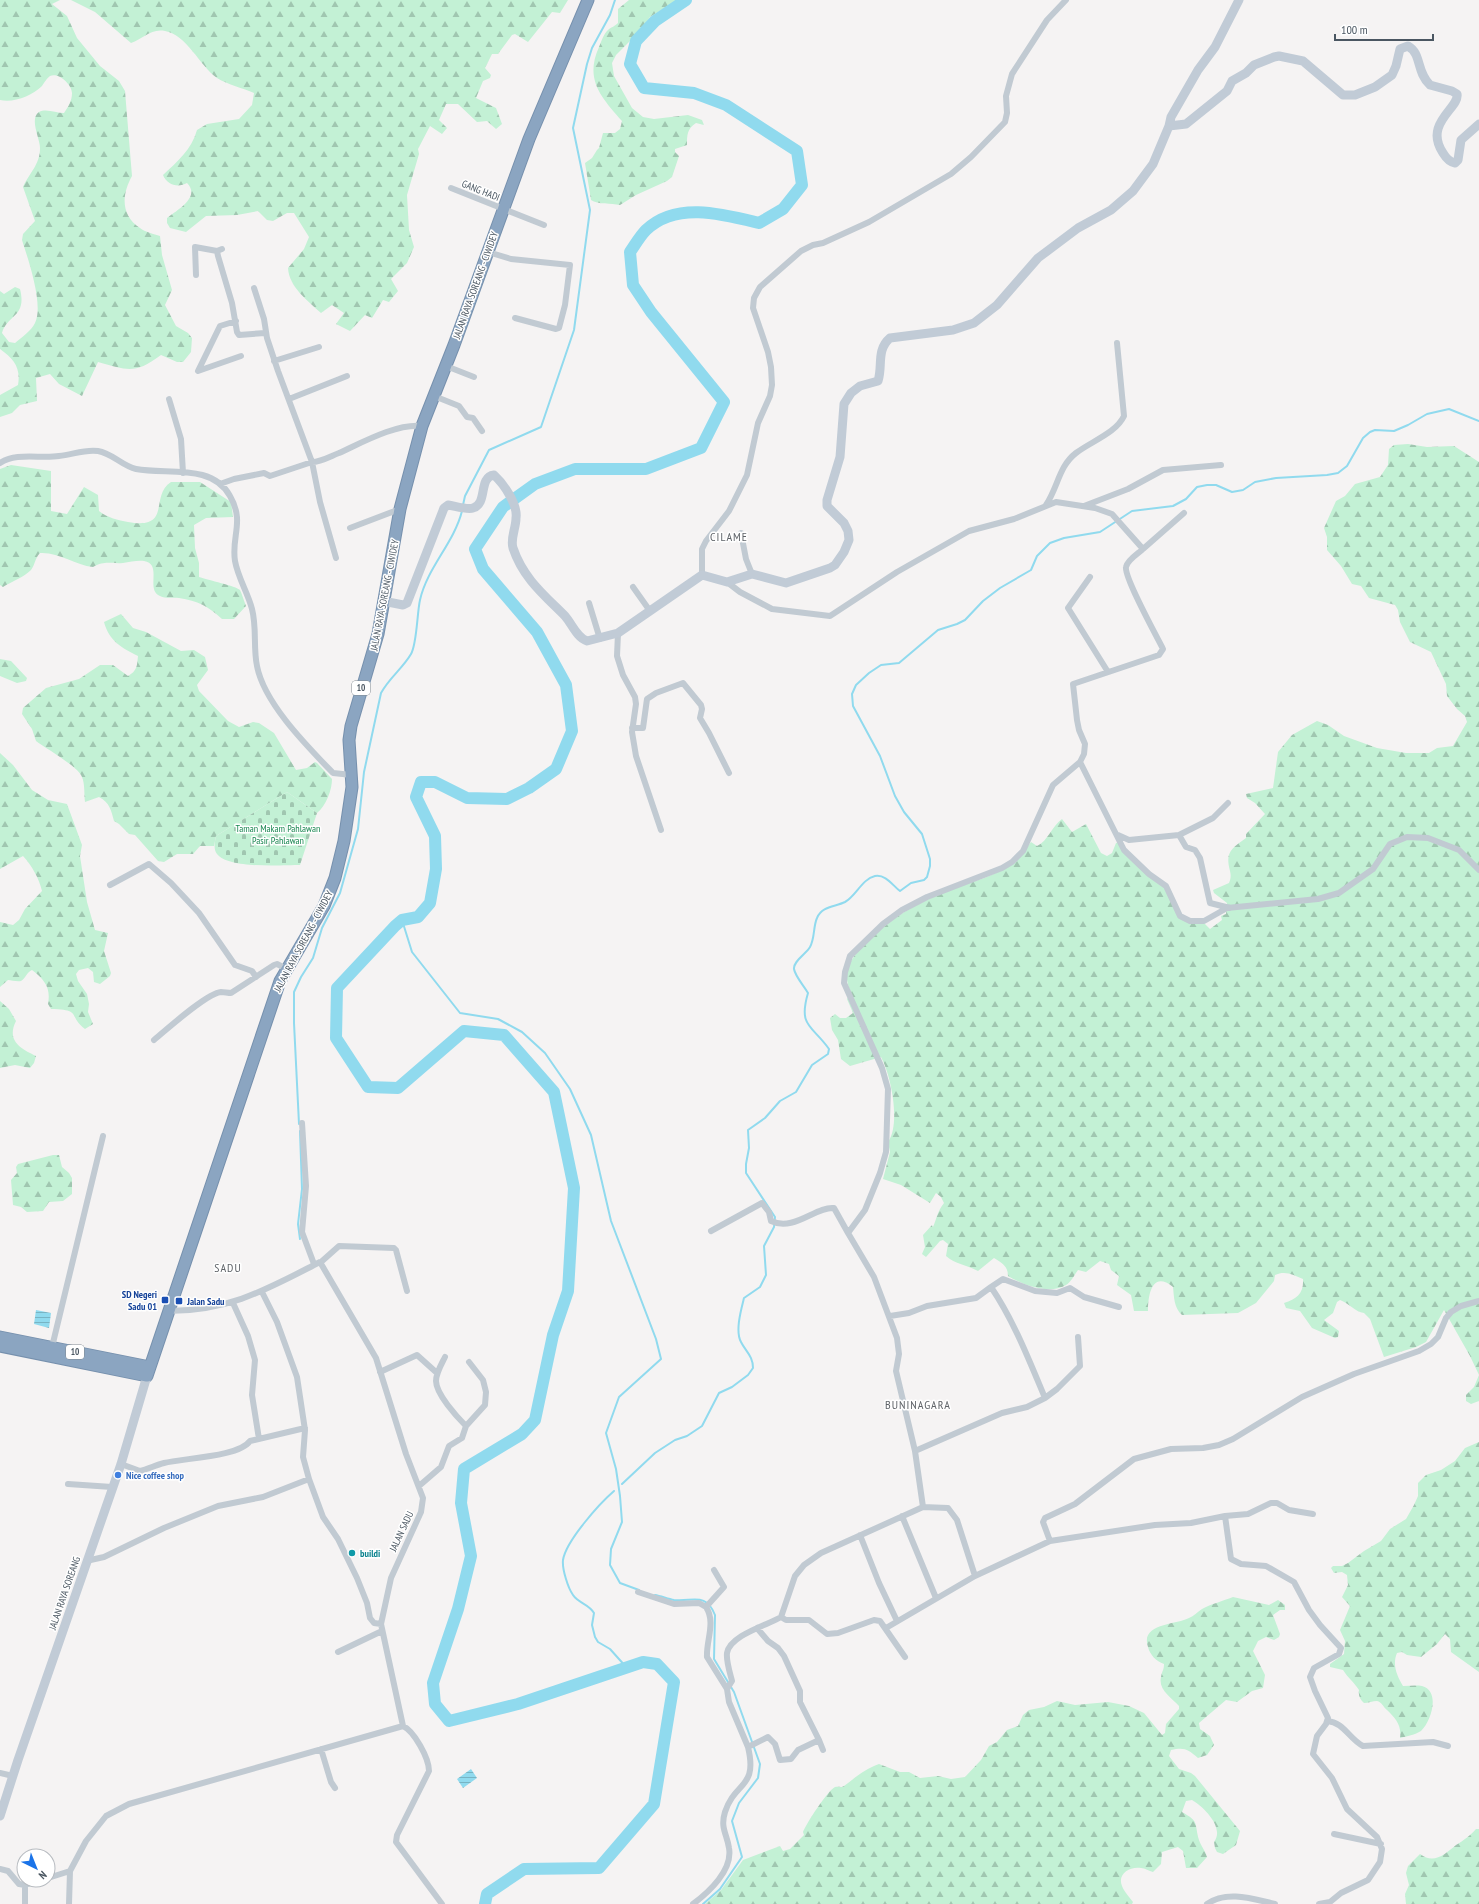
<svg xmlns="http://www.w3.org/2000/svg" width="1479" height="1904" viewBox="0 0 1479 1904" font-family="'PT Sans Narrow',sans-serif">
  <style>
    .forest { fill: url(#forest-firs) }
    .cemetery { fill: url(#cemetery-stones) }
    .water { fill: url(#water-rules) }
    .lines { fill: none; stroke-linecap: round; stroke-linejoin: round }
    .stream { stroke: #90daee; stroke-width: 2 }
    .river { stroke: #90daee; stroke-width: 12 }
    .highway-casing { stroke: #7690ad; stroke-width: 13 }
    .street { stroke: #c1cad2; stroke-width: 6 }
    .secondary { stroke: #c1cbd6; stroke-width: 9 }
    .highway { stroke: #8ba5c1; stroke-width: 11 }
    .transit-dot { fill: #1a4fb4; stroke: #fff; stroke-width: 1.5 }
    .shop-dot { fill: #3f7fe0; stroke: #fff; stroke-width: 1.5 }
    .culture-dot { fill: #0f9aa8; stroke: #fff; stroke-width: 1.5 }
    .labels { text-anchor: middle; stroke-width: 3; stroke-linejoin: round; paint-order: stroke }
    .shield { fill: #fff; stroke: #808990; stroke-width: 1 }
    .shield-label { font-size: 9px; font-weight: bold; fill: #4a5661 }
    .street-label { font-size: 10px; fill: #4a5661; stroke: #fff }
    .park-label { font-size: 10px; fill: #17864f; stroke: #fff }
    .transit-label { font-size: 10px; font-weight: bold; fill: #164399; stroke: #fff; text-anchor: end }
    .shop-label { font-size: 10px; font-weight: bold; fill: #366cbe; stroke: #fff; text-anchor: start }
    .culture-label { font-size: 10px; font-weight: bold; fill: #0d838f; stroke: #fff; text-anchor: start }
    .quarter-label { font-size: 12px; letter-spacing: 1px; fill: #5f6368; stroke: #fff }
  </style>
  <defs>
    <pattern id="forest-firs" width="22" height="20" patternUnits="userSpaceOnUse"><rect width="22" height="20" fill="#c3f1d5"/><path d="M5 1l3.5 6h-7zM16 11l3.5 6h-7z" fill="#a0c6b0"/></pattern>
    <pattern id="cemetery-stones" width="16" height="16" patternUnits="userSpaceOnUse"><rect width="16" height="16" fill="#c3f1d5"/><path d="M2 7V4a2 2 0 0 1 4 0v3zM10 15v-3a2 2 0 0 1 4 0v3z" fill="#a0c6b0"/></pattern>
    <pattern id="water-rules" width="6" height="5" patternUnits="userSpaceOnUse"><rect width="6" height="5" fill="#90daee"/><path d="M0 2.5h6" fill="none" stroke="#78b4c4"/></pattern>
  </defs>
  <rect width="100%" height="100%" fill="#f5f3f3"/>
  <path class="forest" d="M0 0H60L52 4 67 16 77 38 100 66 119 81 125 91 132 176C122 194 120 215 140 228 145 232 154 234 160 236L162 255 172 290 165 305 176 326 188 333 192 338 191 352 183 362H177L161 355C134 375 128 370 98 362L82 396 59 384 50 374 36 378 37 401 20 405 12 413 0 417V395L18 385C21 368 14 359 0 349V291L4 294 15 287 20 289C27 317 8 314 2 333L9 342 15 343C22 337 31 331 35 323 44 305 28 259 22 240L23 234 35 221 23 187C29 173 40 165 40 148 40 138 29 119 39 112 46 108 56 113 64 113 68 107 72 101 72 93 72 85 59 72 50 76 47 78 44 83 42 86 32 96 14 103 0 100Z
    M71 0H568L560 13 552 12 528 42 515 34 512 35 498 54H492L485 68 491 75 490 78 483 81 476 98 496 108 502 124 496 129 487 121 477 122 458 104H446L439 120 447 128 442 134 430 126 418 149 419 154 407 195 409 230 414 247 407 263 391 279 398 291 389 302 383 300 372 318 365 315 350 331 336 324 344 313 332 305 321 313C308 301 289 287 288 268L304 249 309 237 294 213H287L273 221 267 220 258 211 237 215 206 216 186 232 170 228 167 223V218C177 210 201 197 187 183 178 188 167 185 163 175 177 162 192 149 197 130L207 124 239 119 252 105 254 93C243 88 228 85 217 78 200 66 186 34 165 31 151 28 143 39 131 43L95 12Z
    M629 0H677L650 17 637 34 616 55 612 63 614 76 632 108 643 117 654 119 688 115 702 120 704 125 696 123C687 129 687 135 687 145L675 149V152L679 156 672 177 667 181 636 195 620 205C611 203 598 205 591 200L585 163 592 158 597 150 599 148 603 133H615L620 129 622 121C602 98 584 80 599 47 601 42 604 33 608 30 611 27 614 27 618 23V9Z
    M1408 444 1427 447 1454 446 1479 462V1401L1471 1404 1466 1401V1395L1474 1387 1479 1375 1470 1356 1444 1310 1426 1342 1416 1347 1384 1357 1370 1319 1364 1313C1355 1312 1349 1303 1340 1300L1337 1302 1333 1313 1324 1320 1339 1331 1338 1337 1335 1338 1312 1328 1300 1311 1286 1308 1284 1303C1297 1299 1304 1293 1303 1279 1294 1275 1285 1270 1275 1275L1274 1281 1256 1303 1238 1313 1182 1315C1174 1308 1174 1297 1173 1287 1152 1270 1148 1295 1148 1311H1134L1131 1295 1117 1285 1119 1276 1111 1270 1109 1264 1100 1261 1086 1272 1078 1270C1075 1274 1071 1282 1066 1285 1049 1295 1023 1285 1008 1276 1008 1266 1002 1263 994 1258L978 1271C967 1265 955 1264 946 1256L948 1244 943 1240 940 1241 926 1257 922 1254 925 1247 923 1235 932 1225 933 1227C937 1218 937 1212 944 1203L941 1197 936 1193 930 1203 901 1185 883 1179 890 1152 888 1142C901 1124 891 1075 881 1057L850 1066 841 1059 838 1040 832 1030 830 1018 835 1014 840 1018H846L853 1013 847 999 851 993C841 971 850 959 866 943 898 912 919 902 961 886 974 881 991 877 1003 869 1014 862 1024 852 1031 842L1037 846C1048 841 1052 826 1062 819L1072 832 1086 824 1101 853 1107 856 1112 853 1116 843 1119 842 1165 887 1179 917 1204 923 1210 929 1222 920 1221 916 1226 914 1227 903 1214 893 1213 890 1229 883C1231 878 1231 875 1230 871 1225 852 1231 849 1246 838V834L1265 814 1255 803 1247 798 1246 794 1273 788 1278 752 1292 735 1317 721 1328 725 1344 736 1377 748 1406 753H1429L1437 748 1453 746 1467 722 1465 716 1457 709 1447 696 1446 684 1431 652 1410 642 1400 622 1398 610 1395 605 1369 598 1361 586 1352 584 1341 566 1327 550V537L1324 528 1336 501 1345 496 1355 484 1380 477 1388 465 1389 449 1394 445Z
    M11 465 51 471V511L67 514 84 487 98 495 99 511C108 518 118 520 128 522 173 530 149 496 171 482H200L231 502 233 517 206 518 194 525 195 548 199 563V577C208 580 236 586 240 590 242 594 244 601 246 606L234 619H222C208 606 198 601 179 598 173 597 166 599 160 596 145 590 163 564 144 561 138 560 130 562 123 563 110 564 106 560 93 567 75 565 59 552 40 553 35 558 35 565 31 570 24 577 11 582 3 587L0 585V469Z
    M121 614 133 628 146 632 181 651 194 650 205 657 208 670 197 685 199 691 228 721 239 727 253 722 259 723 274 733 296 770 307 768 315 762 317 763 332 779C332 790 326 806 317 813L287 792 216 836 214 846H200L193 854H177L164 862 158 861 135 835 129 834 119 824 114 821C111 810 110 803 99 797L85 802C84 794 85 784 82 777 79 767 45 748 36 741L32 729 22 714 23 708 46 688 79 679 100 665H113L128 676C137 671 137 666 138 656 122 648 109 641 104 622Z
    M0 659 11 661 27 678 26 681 17 683 0 676Z
    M0 753 13 765 32 790 48 800 67 804 82 845 80 856 87 902 95 930 108 933 104 951 111 973 110 976 100 984 94 982 93 972 88 968 79 970 76 974 78 981 87 994 89 1004 88 1012 93 1024 85 1029C67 1015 83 1010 51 1009L48 1004C51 988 45 980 32 970 27 972 25 979 21 981 17 982 11 980 8 980L0 987V922L13 925 19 920 25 909 42 891C39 878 32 866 23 856L0 869Z
    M0 1001 9 1009 16 1021C6 1041 21 1049 36 1056L34 1063 30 1068 15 1065 0 1068Z
    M53 1155H59L62 1167 69 1173 72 1178V1194L63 1201 49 1202 43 1211 27 1212 21 1207 13 1205 11 1180 17 1173 16 1167 18 1164Z
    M1479 1442V1672L1451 1652 1450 1639 1445 1634 1437 1644 1421 1657 1407 1655 1402 1652 1397 1653C1392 1665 1397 1676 1403 1686 1409 1686 1416 1685 1422 1686 1441 1691 1431 1722 1421 1731 1415 1735 1407 1736 1400 1738 1402 1725 1395 1718 1387 1710 1383 1707 1382 1702 1377 1701 1373 1701 1368 1703 1364 1703 1360 1700 1358 1695 1359 1690 1354 1682 1348 1678 1343 1670L1330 1667V1664L1344 1654 1345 1641 1340 1630 1350 1606 1342 1597 1348 1585 1347 1575 1342 1572 1334 1573 1331 1568 1333 1566H1342L1348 1563 1364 1551 1381 1541 1390 1529 1406 1519 1414 1505 1418 1496V1483L1426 1475 1441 1470 1455 1461 1465 1448Z
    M1233 1597 1269 1605 1278 1600 1285 1605V1610H1280L1273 1615 1280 1634 1279 1637 1274 1640 1266 1637 1258 1641 1253 1651 1265 1675 1263 1688 1252 1691 1237 1702 1226 1700 1199 1723 1200 1729 1210 1736 1214 1745 1207 1755 1198 1758C1188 1749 1184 1747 1171 1750L1169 1756 1179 1769 1191 1773 1195 1776 1240 1831 1236 1845 1223 1854 1217 1852 1215 1848 1214 1842C1225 1828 1204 1807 1192 1800L1186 1801 1182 1812C1200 1822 1194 1823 1199 1840 1201 1846 1205 1850 1207 1857L1197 1868H1186L1183 1851 1178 1847 1162 1852 1161 1864 1153 1872C1149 1871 1145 1868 1141 1868 1130 1866 1117 1874 1122 1886 1124 1891 1129 1897 1133 1902L1132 1904H705L721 1890 743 1860 780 1846 783 1851 790 1849 804 1835 803 1832C806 1824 828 1790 835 1787 839 1786 841 1788 844 1786 856 1777 865 1769 879 1764L900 1772H909L920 1778 938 1776 951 1779 965 1777 981 1760 989 1746 997 1742 1007 1730 1018 1726 1023 1715 1029 1710 1044 1707 1057 1701 1075 1705 1108 1702 1129 1706 1144 1713 1162 1735 1165 1733 1166 1724 1179 1709V1706C1171 1697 1158 1690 1161 1677 1162 1671 1164 1670 1164 1664 1156 1661 1150 1655 1148 1647 1140 1623 1176 1625 1189 1618 1194 1616 1197 1612 1202 1609 1211 1604 1223 1601 1233 1597Z
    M1476 1829H1479V1904H1406L1405 1894 1409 1885 1406 1873 1408 1866 1420 1854C1434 1865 1445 1854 1456 1845 1464 1840 1470 1836 1476 1829Z"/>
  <path class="cemetery" d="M287 792 317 813 300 865C282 865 228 869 217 854 213 849 215 841 216 836Z"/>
  <path class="water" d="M36 1310 51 1313 49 1328 34 1324Z
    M471 1769 477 1778 463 1788 457 1779Z"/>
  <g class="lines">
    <path class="stream" d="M463 505 465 496 489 450 541 427 574 330 590 210 573 128 587 64 592 48 610 15 615 0
      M402 920 412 952 460 1013 498 1019 522 1032 545 1053 570 1089 591 1135 611 1221 656 1339 661 1359 619 1397 606 1433 616 1469 620 1496 622 1522 611 1549 610 1565 620 1583 639 1590
      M299 1124 294 1023V992L301 977 313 958 322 928 340 893 358 829 364 772 381 693C389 678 403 668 411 654 417 644 417 613 420 600 427 568 454 543 462 511
      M300 1131 302 1189 298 1224 300 1239
      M622 1484 655 1453 675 1440 687 1436 702 1426 719 1393 732 1387 748 1375 753 1368C753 1356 746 1352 741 1342 735 1331 741 1310 744 1298L760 1287 766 1275 764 1246 774 1227 775 1217 746 1173V1164L749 1148 748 1130 765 1118 780 1101 796 1092 812 1065 828 1054 829 1049C812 1025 798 1027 808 993 804 986 795 976 794 969 793 961 806 954 810 947 815 938 813 927 817 918 822 906 835 907 845 902 856 896 862 879 875 876 886 874 893 886 900 891L911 883 924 880 927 877 930 866V859L922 834 904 812 895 796 880 756 853 706 852 694 856 685 869 673 881 665 899 663 938 630 957 624 965 620 983 601 1000 588 1031 570 1037 556 1050 543 1064 538 1100 532 1132 511 1173 506 1186 499 1197 487 1207 485H1216L1232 492 1243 490 1255 482 1276 478 1327 475 1338 473 1347 466 1363 438 1370 432 1375 430 1394 431 1408 425 1427 414 1449 409 1479 421
      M614 1491C599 1504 566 1541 563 1560 562 1569 568 1588 573 1595 578 1603 589 1604 594 1613L592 1625 595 1637 598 1642 610 1649 627 1668
      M655 1595C661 1596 668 1599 674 1600 693 1602 706 1592 715 1615L714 1659 734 1692 760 1764 758 1778 739 1803 732 1821 742 1857 720 1889 703 1904"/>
    <path class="river" d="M485 1904 487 1894 524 1869 599 1868 654 1804 674 1682 657 1664 643 1662 518 1704 449 1721 435 1704 433 1683 458 1609 471 1556 461 1503 464 1469 522 1434 535 1420 553 1335 568 1291 574 1188 554 1092 504 1035 464 1031 398 1088 368 1087 336 1038 337 988 395 926 402 920 418 917 430 903 436 869 435 836 416 797 421 782H435L467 798 507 799 529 788 556 769 572 731 566 685 537 632 483 569 475 549 503 507 535 484 575 469H646L701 448 724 402 651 312 633 285 630 252C635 245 640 236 646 230 676 201 723 214 759 223L783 209 802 185 797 151 726 105 694 93 644 88 630 64 636 41 655 21 686 0"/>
    <defs>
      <path id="highway" d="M0 1337 150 1367
        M0 1346 147 1376 280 981 324 906 335 878 344 841 352 787 349 740 351 726 378 634 400 509 422 426 454 345 529 139 588 0"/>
    </defs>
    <use href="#highway" class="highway-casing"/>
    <path class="street" d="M451 188 544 225
      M222 249 217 251 218 256 232 303 237 332 239 335 265 333
      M488 252 511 259 570 265 565 305 559 328 556 329 515 318
      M196 275 195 247 217 251
      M254 288 264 319 267 338 278 371 312 462C321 462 331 456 339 453 361 443 397 423 422 426
      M236 321 220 326 198 371 241 356
      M274 361 319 347
      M446 366 474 377
      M434 396 459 406 467 417 473 418 482 431
      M169 399 181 439 183 473
      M289 399 347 376
      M0 463C16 452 41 459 59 456 72 455 84 449 98 451 112 453 122 466 136 469 167 475 212 463 230 496 245 522 231 536 235 561 238 578 248 593 252 609 257 628 253 647 257 666 264 703 307 746 333 773L352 775
      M220 484 234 479 264 473 270 476 312 462 320 502 336 558
      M1046 505C1058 487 1059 466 1076 453 1092 441 1116 433 1124 416L1117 343
      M1084 506 1128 489 1163 470 1221 465
      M350 528 400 509
      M741 533 746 559 752 574
      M1143 549 1184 513
      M702 575V549L706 541 729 511 747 475 758 423 770 396 772 385 771 367 768 352 753 308 754 298 760 287 801 251 813 245 823 243 869 222 951 174 971 157 1005 122 1007 113 1006 96 1012 74 1047 20 1066 0
      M1090 577 1068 608 1108 672
      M727 582 740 592 772 609 830 616 897 572 969 531 1014 519 1056 502 1095 508 1112 514 1143 549C1139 553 1127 560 1126 567 1124 577 1157 637 1163 649L1159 655 1073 684 1077 720 1079 730 1085 744 1084 754 1080 762 1053 785 1023 851 1012 862 1002 868 927 897 902 910 883 924 850 956 845 972 844 983 882 1068 888 1089 886 1152 880 1173 865 1210 848 1233 874 1277 897 1338 899 1354 896 1371 915 1451 923 1507
      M633 587 650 611
      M589 603 600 639
      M618 633 617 656 623 675 635 697 636 704 632 732 636 756 661 830
      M632 728H643L647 699 656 693 683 683 701 705 702 709 700 718 709 733 729 773
      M1080 762 1124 850 1149 874 1166 886 1180 916 1190 921H1204L1227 908 1318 899 1339 893 1373 869 1390 844 1407 837 1428 838 1459 850 1479 870
      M1118 835 1129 840 1179 835 1213 818 1228 803
      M1179 835 1186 847 1195 850 1200 858 1210 903 1230 908
      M110 885 149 864 171 883 199 913 235 965 252 971 256 977
      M154 1040C166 1030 207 993 221 992 224 992 228 993 231 993L274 965 277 964 287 969
      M302 1123 306 1186 302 1232 314 1264
      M711 1231 762 1203 769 1212 771 1221C794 1232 816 1206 834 1208L848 1233
      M321 1262 339 1246 394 1248 396 1250 407 1291
      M991 1287 1003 1279 1035 1291 1057 1293 1070 1288 1084 1297 1119 1307
      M262 1292 277 1322 297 1377 305 1430 303 1457 309 1479 323 1517 338 1539 357 1578 367 1603 370 1618 374 1623 381 1624
      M233 1303 248 1336 255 1360 252 1395 259 1439
      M168 1311C230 1311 267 1289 320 1262L376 1358 406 1454 423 1498 421 1512 391 1578 381 1624 403 1726
      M890 1316 909 1313 927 1306 976 1298 991 1287C1014 1321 1029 1360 1045 1398L1027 1407 1002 1413 915 1451
      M52 1347 103 1136
      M445 1357C441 1365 436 1373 436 1381 436 1394 457 1417 466 1426
      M380 1372 417 1355 437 1373
      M1045 1398 1057 1389 1080 1366 1078 1337
      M121 1464 140 1471C148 1469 156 1465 164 1463 183 1458 239 1457 250 1441L305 1428
      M68 1484 112 1487
      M419 1486 441 1467 449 1446 462 1438 466 1426 485 1405 486 1392 483 1380 469 1362
      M902 1516 936 1598
      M1225 1516 1248 1514 1271 1503H1277L1289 1510 1313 1514
      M860 1535 879 1583 897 1621
      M1050 1541 1043 1522 1045 1518 1075 1504 1134 1459 1171 1449 1203 1448 1219 1445 1233 1439 1302 1397 1354 1374 1419 1351 1431 1344 1438 1337 1446 1318 1451 1312 1461 1306 1479 1301
      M86 1561 104 1557 164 1528 218 1506 263 1497 309 1479
      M714 1570 724 1587 706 1607C716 1622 706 1641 707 1657L727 1689
      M638 1592 674 1604 699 1603 706 1607
      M781 1617 786 1620H809L827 1634 838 1633 874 1620 880 1621 905 1657
      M757 1628 768 1641 778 1648 784 1656 800 1691V1702L819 1740 823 1750
      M886 1628 975 1576
      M338 1652 382 1631
      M1327 1721C1344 1722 1349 1739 1363 1746L1433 1742 1448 1746
      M819 1740 798 1750 791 1759 780 1760 775 1744 768 1737 748 1747 729 1702 727 1689 732 1681C730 1673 726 1661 727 1653 730 1635 768 1625 781 1617L795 1576 804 1565 821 1553 923 1507 948 1508 957 1520 975 1576 1050 1541 1155 1525 1191 1523 1225 1516 1231 1559 1241 1564 1266 1566 1294 1582 1309 1610 1320 1625 1341 1648 1339 1654 1314 1668 1310 1677 1315 1691 1328 1718 1326 1724 1317 1736 1313 1754 1332 1778 1347 1809 1377 1837 1382 1849 1380 1862 1368 1880 1341 1893 1330 1902 1319 1904
      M321 1749 331 1782 335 1788
      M0 1773 13 1776
      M1334 1834 1381 1844
      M0 1869 8 1871 19 1884 25 1885 41 1880
      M48 1878 70 1871 86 1841 106 1816 129 1804 403 1726C414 1731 429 1758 429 1771L397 1835 396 1842 442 1904
      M25 1885V1904
      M69 1904 70 1871
      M693 1904C709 1892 733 1870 729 1848 727 1834 720 1828 725 1812 735 1781 758 1789 748 1747
      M1207 1904C1227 1890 1253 1899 1275 1904"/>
    <path class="secondary" d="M1169 126 1186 124 1227 91 1232 81 1246 73 1254 65 1274 57 1279 56 1303 61 1343 95H1355L1375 87 1392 75 1396 66 1400 49 1408 46C1422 54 1416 72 1430 85L1452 91 1457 94C1460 108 1423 123 1443 153 1446 158 1449 162 1455 163L1458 160 1461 140 1479 124
      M383 601 403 605 407 603 444 508 448 505C455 506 467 510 473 508 488 504 478 477 494 475 504 484 518 505 516 518 516 528 510 539 513 548 523 578 544 595 565 616 572 624 577 638 587 641L618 633 702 575 727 582 752 574 786 583 830 568 835 565 844 552 849 540 848 531 844 523 827 506V500L840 457 844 404 851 393 860 386 878 381C883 366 876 350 890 338L953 330 974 323 997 305 1038 258 1078 228 1111 210 1133 191 1153 164 1169 126 1171 117 1198 70 1215 47 1239 0
      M0 1816 18 1760 121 1464 147 1376"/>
    <use href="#highway" class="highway"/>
  </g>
  <g class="transit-dot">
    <rect x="161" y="1296" width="8" height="8" rx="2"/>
    <rect x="175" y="1297" width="8" height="8" rx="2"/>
  </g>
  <circle class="shop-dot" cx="118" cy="1475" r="4"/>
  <circle class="culture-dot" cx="352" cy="1553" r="4"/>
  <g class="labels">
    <g class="shield">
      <rect x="352" y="681" width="18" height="14" rx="3"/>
      <rect x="66" y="1345" width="18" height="14" rx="3"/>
    </g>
    <g class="shield-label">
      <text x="361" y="691">10</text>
      <text x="75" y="1355">10</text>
    </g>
    <g class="street-label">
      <text transform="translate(481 190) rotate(22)" y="4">GANG HADI</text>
      <text transform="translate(475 285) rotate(-70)" y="4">JALAN RAYA SOREANG - CIWIDEY</text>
      <text transform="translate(384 595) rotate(-79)" y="4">JALAN RAYA SOREANG - CIWIDEY</text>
      <text transform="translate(303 941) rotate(-62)" y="4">JALAN RAYA SOREANG - CIWIDEY</text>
      <text transform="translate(401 1531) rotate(-65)" y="4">JALAN SADU</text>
      <text transform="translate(64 1593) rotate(-71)" y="4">JALAN RAYA SOREANG</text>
    </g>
    <g class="park-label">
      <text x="278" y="832">Taman Makam Pahlawan<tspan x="278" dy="12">Pasir Pahlawan</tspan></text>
    </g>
    <g class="transit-label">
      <text x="157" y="1298">SD Negeri<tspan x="157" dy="12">Sadu 01</tspan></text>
      <text x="187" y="1305" text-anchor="start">Jalan Sadu</text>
    </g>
    <g class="shop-label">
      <text x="126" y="1479">Nice coffee shop</text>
    </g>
    <g class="culture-label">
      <text x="360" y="1557">buildi</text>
    </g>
    <g class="quarter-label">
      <text x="729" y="541">CILAME</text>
      <text x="228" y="1272">SADU</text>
      <text x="918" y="1409">BUNINAGARA</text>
    </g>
  </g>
  <g transform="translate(36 1868) rotate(137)"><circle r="19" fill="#ffffff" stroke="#b7bbc0"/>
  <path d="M0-3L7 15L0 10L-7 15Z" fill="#1a73e8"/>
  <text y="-6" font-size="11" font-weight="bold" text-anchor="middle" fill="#4a5661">N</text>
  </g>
  <path d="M1335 34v6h98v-6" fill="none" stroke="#4a5661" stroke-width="2"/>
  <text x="1341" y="34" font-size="12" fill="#4a5661" stroke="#ffffff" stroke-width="3" paint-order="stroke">100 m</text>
</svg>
